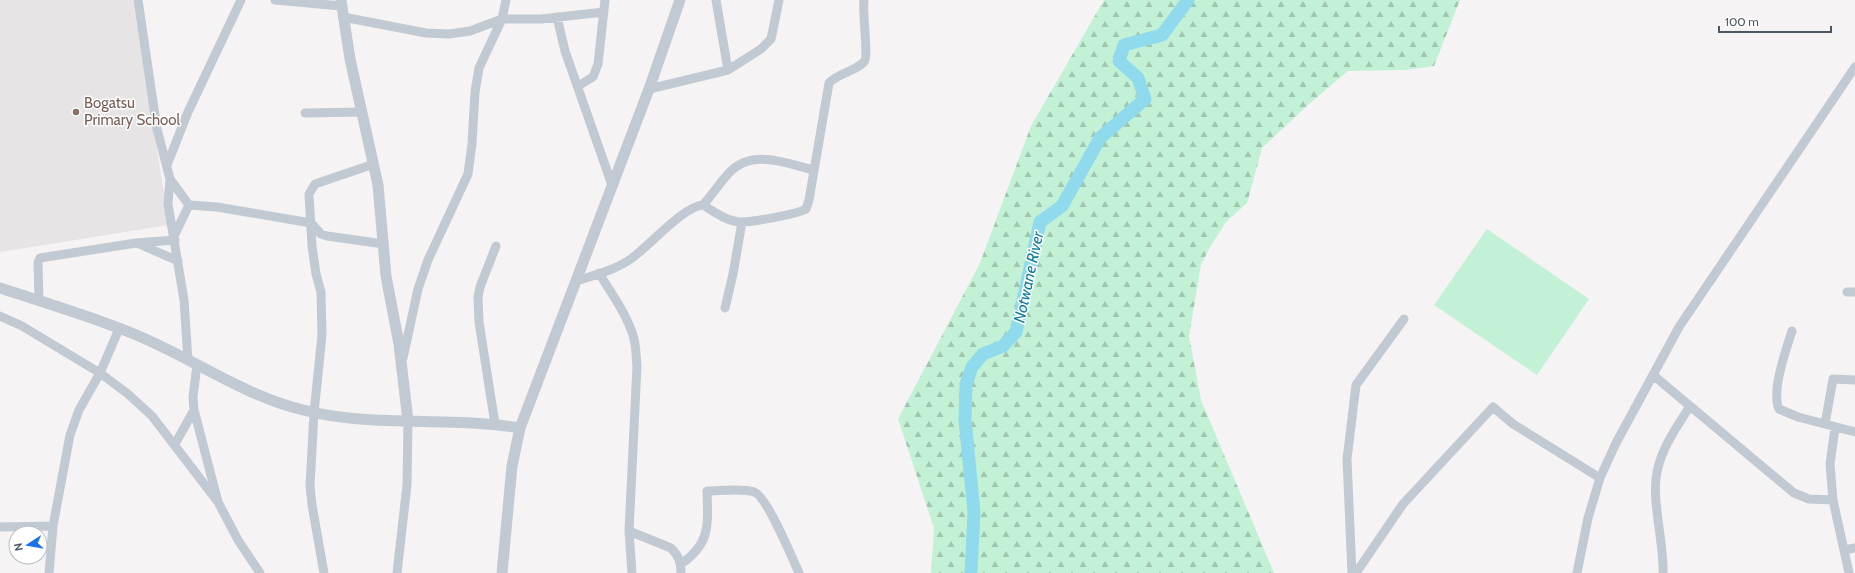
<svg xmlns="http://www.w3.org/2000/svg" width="1855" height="573" viewBox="0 0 1855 573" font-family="Cabin,sans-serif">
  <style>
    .education { fill: #e6e4e5 }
    .forest { fill: url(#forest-firs) }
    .garden { fill: #c3f1d5 }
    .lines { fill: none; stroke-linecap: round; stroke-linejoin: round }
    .river { stroke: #90daee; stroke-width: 13 }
    .minor { stroke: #c1cad2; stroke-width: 9 }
    .tertiary { stroke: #c1cad2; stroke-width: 11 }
    .education-dot { fill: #8d6e63; stroke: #fff; stroke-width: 1.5 }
    .labels { text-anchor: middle; stroke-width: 3; stroke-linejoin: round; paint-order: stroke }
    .education-label { font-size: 15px; fill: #785e54; stroke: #fff; text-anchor: start }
    .water-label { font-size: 16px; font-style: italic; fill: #0c7c9b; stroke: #fff }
  </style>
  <defs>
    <pattern id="forest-firs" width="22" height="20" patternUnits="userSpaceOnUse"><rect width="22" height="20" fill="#c3f1d5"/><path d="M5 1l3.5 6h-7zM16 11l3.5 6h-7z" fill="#a0c6b0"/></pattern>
  </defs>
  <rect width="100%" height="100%" fill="#f5f3f3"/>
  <path class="education" d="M0 0H133L169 225 0 252Z"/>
  <path class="forest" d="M1104 0H1460L1434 66 1406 70 1348 71 1309 104 1262 148 1247 203 1226 222 1210 247 1201 265 1189 336 1201 400 1274 573H931L934 528 898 419 980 263 1031 126Z"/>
  <path class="garden" d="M1487 229 1589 299 1537 375 1434 305Z"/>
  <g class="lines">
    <path class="river" d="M971 573 974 512 965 420 966 384 972 367 983 354 1003 346 1016 332 1040 222 1062 206 1100 138 1145 99 1138 78 1119 61 1124 45 1162 35 1188 0"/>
    <path class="minor" d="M138 0 157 129 170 179 189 205 217 207 311 223 321 234 327 236 384 244
      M275 0 341 6
      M716 0 728 70
      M343 17 426 33 449 34 470 31 502 19H541L604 12
      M557 17 565 51 612 185
      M578 86 593 77 598 64 605 0
      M649 89 728 70 761 49 771 39 779 0
      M305 113 362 112
      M167 165 188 112 241 0
      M170 179 168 204 184 300 188 360
      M703 205C714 212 728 222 742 222 753 222 798 214 806 209L809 200 829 83C838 73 854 72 864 62 869 57 862 12 864 0
      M175 234 189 205
      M137 243 178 261
      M599 273C611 293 626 313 633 335 636 344 636 356 637 366L629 531 632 573
      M576 281C595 275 616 270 632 258 649 246 684 206 703 205 712 195 719 184 728 174 751 148 785 163 813 170
      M1847 292H1855
      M39 300 38 263 40 258 136 243 175 240
      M725 308 733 274 742 222
      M0 316 22 326 100 373 128 394 152 416 218 502
      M1792 331C1786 350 1771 391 1779 409L1798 417 1855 432
      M403 358 418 289 428 260 468 174 472 144 475 92 479 68 502 19 506 0
      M197 365 193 397 194 410 218 502 238 540 260 573
      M1653 375 1794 493 1809 499 1833 500 1849 573
      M495 424 479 322 478 297 480 287 496 246
      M1825 424 1833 379 1855 380
      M175 444 194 410
      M1833 500 1830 464 1835 428
      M0 527 53 526
      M629 531 671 548C679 556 681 563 681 573
      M1844 550 1855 548
      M681 564C711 543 708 525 707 491 720 491 743 488 754 492 767 496 792 558 799 573
      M49 573 53 526 70 435 79 410 100 373 119 329
      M324 573 312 505 310 486 314 413 322 335 321 292 316 274 312 246 309 194 315 184 374 164
      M397 573 407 485 408 421
      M1352 573 1347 459 1356 385 1404 319
      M1356 573 1403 504 1493 407 1513 424 1600 478
      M1577 573 1588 518 1600 478 1616 443 1679 327 1855 67
      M1663 573C1664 542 1651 499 1657 472 1662 447 1677 427 1690 406"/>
    <path class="tertiary" d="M341 0 350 59 378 185 386 276 399 344 408 421
      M0 288C43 302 87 315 129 332 188 355 241 395 303 410 372 428 449 416 520 428
      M502 573 512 466 520 428 649 89 680 0"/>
  </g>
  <circle class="education-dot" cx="76" cy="112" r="4"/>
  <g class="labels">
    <g class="education-label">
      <text x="84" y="108">Bogatsu<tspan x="84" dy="17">Primary School</tspan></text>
    </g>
    <g class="water-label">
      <text transform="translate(1028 277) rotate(-78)" y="6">Notwane River</text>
    </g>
  </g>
  <g transform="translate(28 545) rotate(258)"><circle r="19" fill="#ffffff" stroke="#b7bbc0"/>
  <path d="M0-3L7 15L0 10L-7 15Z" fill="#1a73e8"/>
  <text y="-6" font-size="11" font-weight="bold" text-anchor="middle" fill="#4a5661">N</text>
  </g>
  <path d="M1719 26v6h112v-6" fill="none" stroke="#4a5661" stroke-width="2"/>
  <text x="1725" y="26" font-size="12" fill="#4a5661" stroke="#ffffff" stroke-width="3" paint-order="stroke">100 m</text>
</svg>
